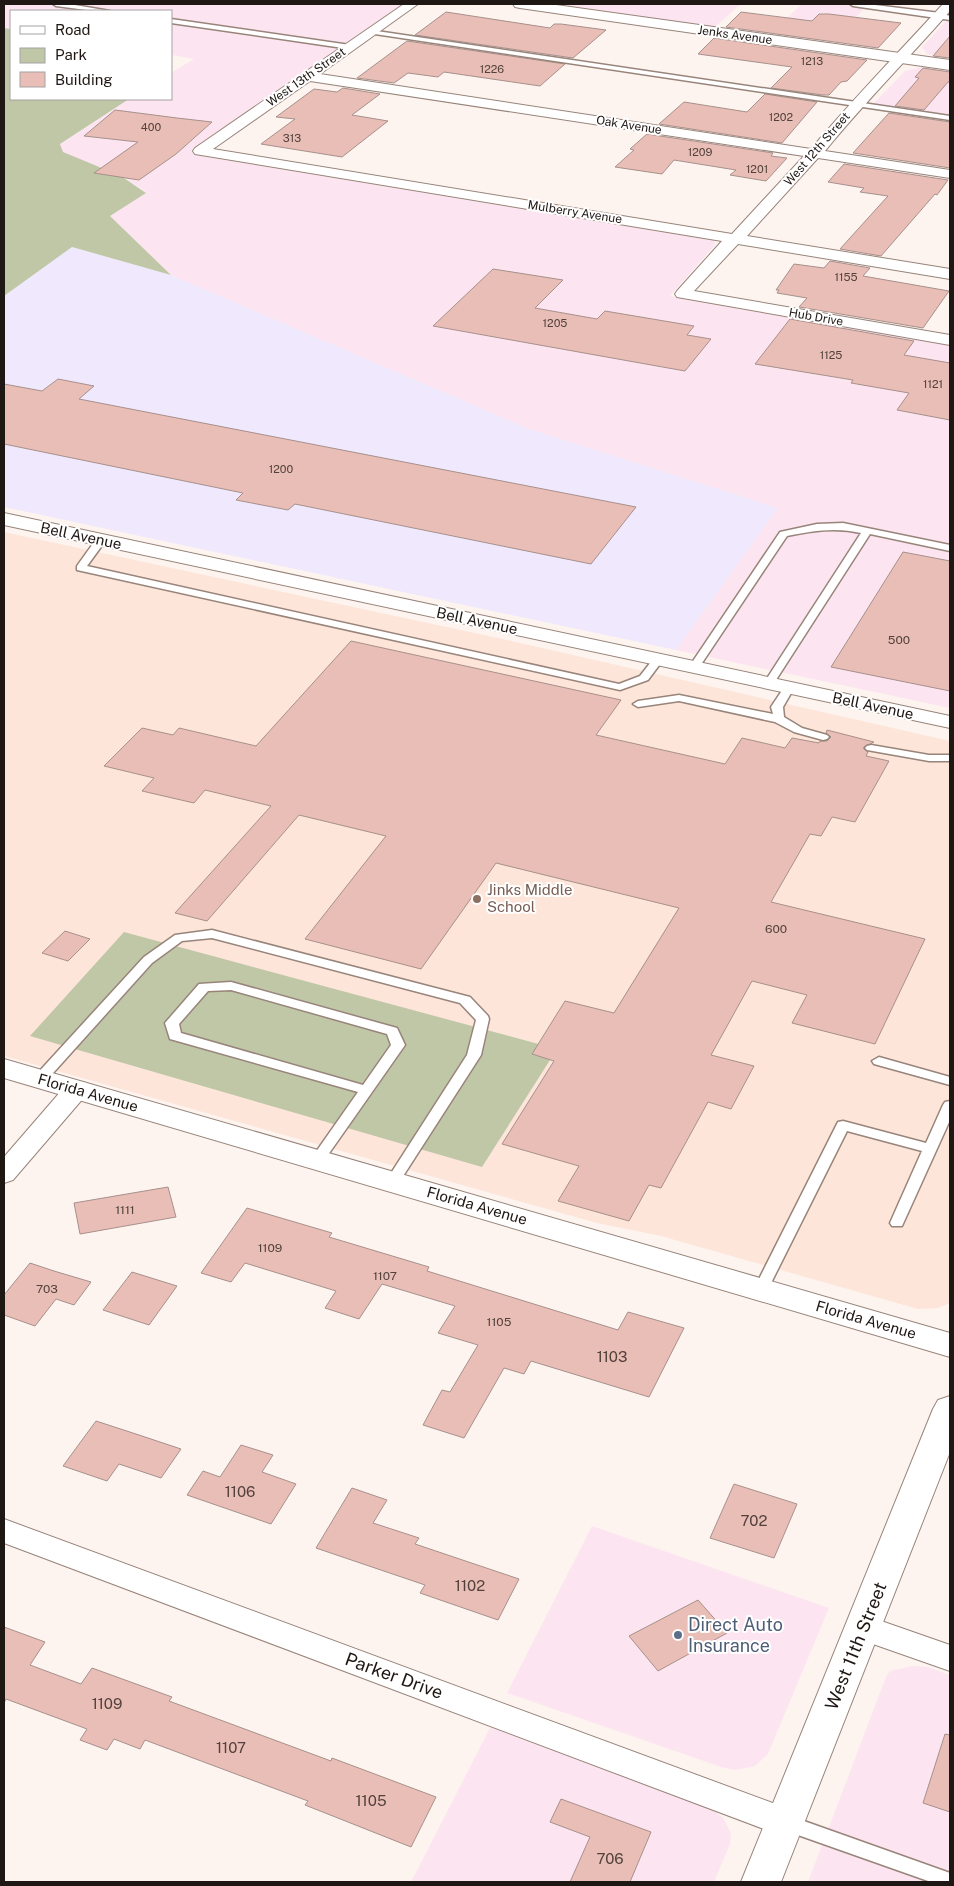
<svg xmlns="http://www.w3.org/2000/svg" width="954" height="1886" viewBox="0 0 954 1886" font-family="'Public Sans',sans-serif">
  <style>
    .commercial { fill: #fce5f0 }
    .industrial { fill: #f0e8fd }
    .built { fill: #fde5d9 }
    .green { fill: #bfc7a7 }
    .building { fill: #e9beb6; stroke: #a7908c }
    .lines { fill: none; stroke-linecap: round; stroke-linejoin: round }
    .service-casing { stroke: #98847a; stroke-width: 3 }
    .minor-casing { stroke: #98847a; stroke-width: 2 }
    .tertiary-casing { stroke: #98847a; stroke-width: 2 }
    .secondary-casing { stroke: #98847a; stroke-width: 2 }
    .service { fill: #fff; fill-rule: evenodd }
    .minor { fill: #fff; fill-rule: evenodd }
    .tertiary { fill: #fff; fill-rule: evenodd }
    .secondary { fill: #fff; fill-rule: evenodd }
    .education-dot { fill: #8d6e63; stroke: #fff; stroke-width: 2 }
    .service-dot { fill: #5c6f8a; stroke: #fff; stroke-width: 2 }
    .labels { text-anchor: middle; stroke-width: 4; stroke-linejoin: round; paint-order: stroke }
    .far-number-label { font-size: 11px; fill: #52413c }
    .far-street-label { font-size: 12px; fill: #1f1714; stroke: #fff }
    .number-label { font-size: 12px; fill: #52413c }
    .street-label { font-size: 15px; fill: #1f1714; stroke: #fff }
    .education-label { font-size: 15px; fill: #785e54; stroke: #fff; text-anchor: start }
    .near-number-label { font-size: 15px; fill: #52413c }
    .near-service-label { font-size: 18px; fill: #4e5e75; stroke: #fff; text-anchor: start }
    .near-street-label { font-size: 18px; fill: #1f1714; stroke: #fff }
  </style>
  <rect width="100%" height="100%" fill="#fdf4f0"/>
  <path class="commercial" d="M4 4H403L192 149V152L713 239 715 245 670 296 950 343V708L676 650 778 508 529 429 171 275 110 216 146 192 121 176 62 152 60 144 129 99H171V73L194 59 171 55V11H11V29L4 28Z
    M556 4H741L715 27Z
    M802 4H869L832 42 770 34Z
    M947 20H950V59L927 54 922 47Z
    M922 67 950 71V120L869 108 905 71Z
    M592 1526 829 1608 768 1754 755 1766 735 1770 721 1767 507 1693Z
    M912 1666 928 1667 950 1675V1882H808L886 1677 890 1671Z
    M491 1726 712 1809 723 1818 731 1833 730 1844 714 1882H411Z"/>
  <path class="industrial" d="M72 247 171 275 529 429 778 508 676 650 4 507V296Z"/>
  <path class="built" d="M4 532 498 638 950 741V1303L938 1308 918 1309 661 1236 597 1223 4 1056Z"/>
  <path class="green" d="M4 28 11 29V99H129L60 144 63 152 121 176 146 193 110 216 171 275 72 247 4 296Z
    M124 932 557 1049 482 1167 30 1036Z"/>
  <path class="building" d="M446 12 550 28 554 24H561L606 30 573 58 415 35Z
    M741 12 812 21 819 14H829L901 23 878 48 726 27Z
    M950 36V58L933 56Z
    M714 38 867 60 847 81 841 82 829 95H823L771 88 792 67 698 54Z
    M407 41 565 64 540 86 444 72 438 77 408 73 394 83 357 78Z
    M923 68 950 72V82H948L924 110 895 106 919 78 915 77Z
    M343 88 380 94 352 115 388 121 342 157 261 144 295 119 276 117 314 89 337 92Z
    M765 94 817 102 782 143 659 124 684 102 747 112Z
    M115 110 177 118 212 122 176 154 139 180 94 173 138 142 84 136Z
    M889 113 950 122V168L853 153Z
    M647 134 773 153 771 156 787 158 766 181 730 175 736 170 674 160 662 174 615 167 634 150 630 149Z
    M844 164 948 180 937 195 935 194 881 256 840 249 888 196 860 192 864 188 828 182Z
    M830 261 870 268 863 276 949 291 923 328 799 307 807 298 777 293 779 290H776L794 264 824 268Z
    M493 269 563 280 535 308 597 319 605 311 694 326 687 335 711 339 685 371 433 326Z
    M790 319 914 341 904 355 950 363V420L897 410 909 393 851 383 853 380 755 364Z
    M58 379 94 386 79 399 636 507 591 564 295 504 288 510 236 500 243 493 4 444V384L42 391Z
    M903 552 950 561V691L831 667Z
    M351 641 621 700 596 735 725 764 742 738 785 748 792 738 819 743 820 741H827L831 737 826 733 827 730 874 742 864 747V749L868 752 866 756 889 761 855 822 832 817 821 836 810 834 771 902 925 939 875 1044 792 1023 807 995 752 981 711 1055 754 1066 731 1109 708 1102 661 1188 649 1185 629 1221 558 1201 579 1166 502 1144 554 1061 532 1054 565 1001 614 1013 679 908 496 863 421 969 305 939 386 836 299 815 207 921 175 913 271 806 205 790 194 803 142 791 154 778 104 766 142 728 173 735 179 728 256 746Z
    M65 931 90 939 68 961 42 953Z
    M168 1187 176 1217 80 1234 74 1203Z
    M247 1208 332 1233 329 1237 429 1267 427 1271 618 1330 628 1312 684 1328 649 1397 531 1361 524 1374 504 1368 464 1438 423 1425 442 1390 450 1392 478 1345 438 1333 455 1306 382 1284 359 1319 325 1308 336 1291 245 1263 231 1282 201 1273Z
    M30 1263 54 1271 91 1282 74 1305 56 1299 35 1326 4 1315V1295Z
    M132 1272 177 1286 149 1325 103 1310Z
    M96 1421 139 1435 181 1449 161 1478 119 1464 107 1481 63 1466Z
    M241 1445 273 1455 262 1472 296 1484 271 1524 187 1495 203 1471 220 1477Z
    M734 1484 797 1504 774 1558 710 1538Z
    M352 1488 387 1500 373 1523 419 1538 415 1544 519 1579 498 1620 420 1593 425 1585 316 1548Z
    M698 1600 727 1633 658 1671 629 1636Z
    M4 1627 45 1642 30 1665 81 1684 92 1668 172 1697 169 1701 331 1761 332 1758 436 1797 411 1847 305 1805 308 1801 145 1740 140 1749 114 1739 107 1750 80 1740 87 1729 6 1699 4 1703Z
    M945 1734 950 1735V1812L923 1803Z
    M561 1799 651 1832 630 1882H570L590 1837 550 1822Z"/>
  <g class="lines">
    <defs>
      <path id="service" d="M53 4H69L110 11H94L56 6Z
        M850 4H867L940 13 950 16V20L853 6Z
        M171 19 350 45 353 47 350 49 171 23Z
        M370 30 950 116V120L368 33V31Z
        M843 523 950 545V551L870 534 774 683 769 686 764 683 861 533C835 527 813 531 787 536L698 669H690L689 667 780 532 817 524Z
        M101 537 106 540 87 566 619 684 640 676 654 658 658 657 663 660 648 680 620 690 77 570V566L97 538Z
        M789 685 794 688 783 707 784 717 802 728 827 735 829 737 827 739 823 740 794 732 775 722 679 701 638 707 633 704 638 701 679 695 773 714 771 707 785 686Z
        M871 745 929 755H950V761H929L867 750 865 748 867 746Z
        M212 930 470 997 488 1016 489 1019 481 1055 398 1184H388L386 1181 467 1055 476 1020 460 1003 212 938 182 941 152 963 45 1082H35L33 1079 35 1076 144 957 175 935Z
        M231 982 397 1028 405 1045 323 1162H313L311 1159 358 1092 170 1039 165 1023 199 984ZM231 990 387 1034 391 1045 363 1085 181 1033 179 1024 208 991Z
        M879 1057 950 1077V1085L874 1064 872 1061Z
        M950 1101V1120L902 1226H892L890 1223 922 1151 847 1131 766 1293 761 1294 756 1293 754 1289 838 1122 843 1121 926 1143 943 1105 945 1102Z
        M787 1815 950 1873V1882H931L781 1829 778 1823 781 1817Z"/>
      <path id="minor" d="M404 4H418L320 74 811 149C853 99 899 52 943 4H950V11C909 58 865 102 825 151L950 170V178L818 158 747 236 950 269V279L738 244 694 291 950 335V345L677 297 675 294 677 291 722 241 195 154 193 151 195 148ZM310 81 804 156 732 234 213 149Z
        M4 513 950 716V728L4 525Z
        M77 1081 86 1083 90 1089 86 1095 13 1180 4 1183V1157L68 1083Z
        M4 1519 797 1812 802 1822 797 1832 785 1837 4 1543Z
        M864 1615 950 1645V1671L853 1637 848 1628 853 1619Z"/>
      <path id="tertiary" d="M513 4H549L950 60V70L520 8 515 7Z
        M4 1059 950 1333V1357L4 1078Z"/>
      <path id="secondary" d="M950 1396V1452L781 1882H741L933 1409 938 1400Z"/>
    </defs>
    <use href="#service" class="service-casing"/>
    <use href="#minor" class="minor-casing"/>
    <use href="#tertiary" class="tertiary-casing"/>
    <use href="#secondary" class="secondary-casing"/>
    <use href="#service" class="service"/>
    <use href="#minor" class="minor"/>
    <use href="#tertiary" class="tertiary"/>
    <use href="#secondary" class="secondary"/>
  </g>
  <circle class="education-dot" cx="477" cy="899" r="5"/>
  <circle class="service-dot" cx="678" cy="1635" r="5"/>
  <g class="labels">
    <g class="far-number-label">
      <text x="812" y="65">1213</text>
      <text x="492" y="73">1226</text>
      <text x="781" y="121">1202</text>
      <text x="151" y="131">400</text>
      <text x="292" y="142">313</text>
      <text x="700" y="156">1209</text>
      <text x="757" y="173">1201</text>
      <text x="846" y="281">1155</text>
      <text x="555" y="327">1205</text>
      <text x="831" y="359">1125</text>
      <text x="933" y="388">1121</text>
      <text x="281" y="473">1200</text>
    </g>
    <g class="far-street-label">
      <text transform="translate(735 35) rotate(8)" y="4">Jenks Avenue</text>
      <text transform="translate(306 77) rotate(-35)" y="4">West 13th Street</text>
      <text transform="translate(629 125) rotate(9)" y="4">Oak Avenue</text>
      <text transform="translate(817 149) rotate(-49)" y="4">West 12th Street</text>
      <text transform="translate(575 212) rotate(9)" y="4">Mulberry Avenue</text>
      <text transform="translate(816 317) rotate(10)" y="4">Hub Drive</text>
    </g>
    <g class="number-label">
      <text x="899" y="644">500</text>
      <text x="776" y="933">600</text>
      <text x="125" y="1214">1111</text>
      <text x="270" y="1252">1109</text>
      <text x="385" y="1280">1107</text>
      <text x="47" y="1293">703</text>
      <text x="499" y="1326">1105</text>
    </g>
    <g class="street-label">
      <text transform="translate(81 536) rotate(12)" y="5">Bell Avenue</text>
      <text transform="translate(477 621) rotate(12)" y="5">Bell Avenue</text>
      <text transform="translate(873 706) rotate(12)" y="5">Bell Avenue</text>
      <text transform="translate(88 1093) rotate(16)" y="5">Florida Avenue</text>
      <text transform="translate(477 1206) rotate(16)" y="5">Florida Avenue</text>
      <text transform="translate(866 1320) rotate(16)" y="5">Florida Avenue</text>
    </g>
    <g class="education-label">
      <text x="487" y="895">Jinks Middle<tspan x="487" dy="17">School</tspan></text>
    </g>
    <g class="near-number-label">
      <text x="612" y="1362">1103</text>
      <text x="240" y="1497">1106</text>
      <text x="754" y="1526">702</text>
      <text x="470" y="1591">1102</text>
      <text x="107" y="1709">1109</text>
      <text x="231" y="1753">1107</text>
      <text x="371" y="1806">1105</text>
      <text x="610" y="1864">706</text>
    </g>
    <g class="near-service-label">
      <text x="688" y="1631">Direct Auto<tspan x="688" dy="21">Insurance</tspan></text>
    </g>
    <g class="near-street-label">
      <text transform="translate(856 1646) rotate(-68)" y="6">West 11th Street</text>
      <text transform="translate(394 1676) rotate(20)" y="6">Parker Drive</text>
    </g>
  </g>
  <rect width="954" height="1886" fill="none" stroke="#1f1714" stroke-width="10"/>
  <rect x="10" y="10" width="162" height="90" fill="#ffffff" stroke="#a5a2a1"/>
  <rect x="20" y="26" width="25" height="8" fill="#ffffff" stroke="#a5a2a1"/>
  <text x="55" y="35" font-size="15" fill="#1f1714">Road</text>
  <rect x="20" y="48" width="25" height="15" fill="#bfc7a7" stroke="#a5a2a1"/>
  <text x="55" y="60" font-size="15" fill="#1f1714">Park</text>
  <rect x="20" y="72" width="25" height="15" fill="#e9beb6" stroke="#a5a2a1"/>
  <text x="55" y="85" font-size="15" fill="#1f1714">Building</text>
</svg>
